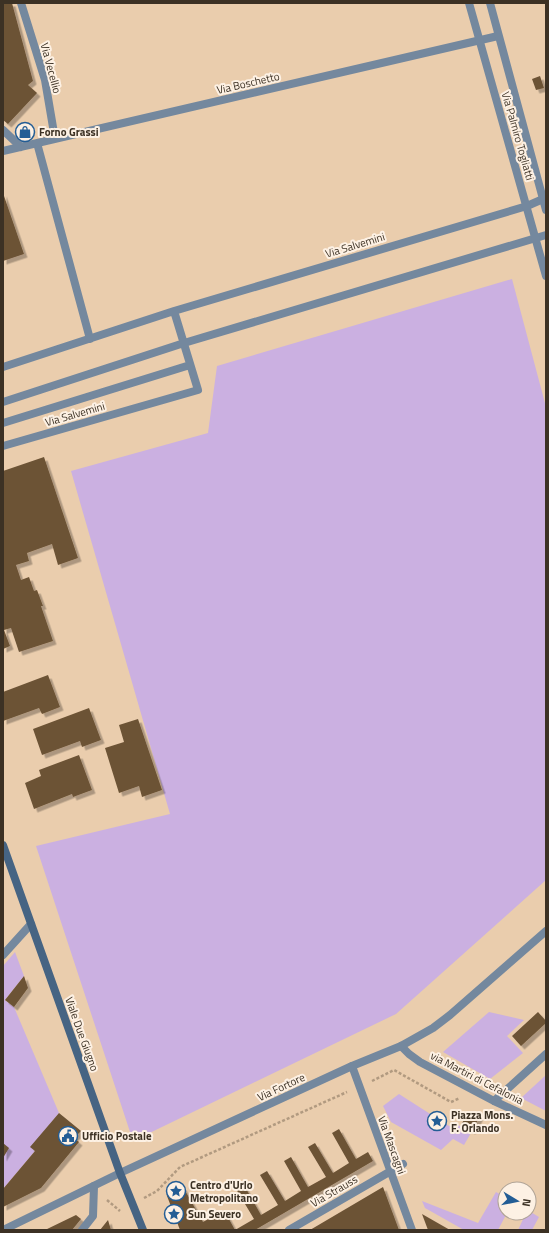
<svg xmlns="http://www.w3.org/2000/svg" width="549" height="1233" viewBox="0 0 549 1233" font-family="'Titillium Web',sans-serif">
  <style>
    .green { fill: #cbb0e1 }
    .building { fill: #6c5336; filter: url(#shadow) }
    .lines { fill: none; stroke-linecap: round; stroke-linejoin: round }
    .path { stroke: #b19a80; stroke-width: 2.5; stroke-dasharray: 3 2; stroke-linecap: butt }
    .minor { stroke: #74889e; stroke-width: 8 }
    .tertiary { stroke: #74889e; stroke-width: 8 }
    .secondary { stroke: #466483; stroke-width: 8 }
    .labels { text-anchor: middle; stroke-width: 4; stroke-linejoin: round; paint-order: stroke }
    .street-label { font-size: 11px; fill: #3c3124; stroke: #fdf1e4 }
    .poi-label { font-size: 11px; font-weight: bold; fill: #3c3124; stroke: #fdf1e4; text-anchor: start }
  </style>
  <defs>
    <filter id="shadow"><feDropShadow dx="3.5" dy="3.5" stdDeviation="0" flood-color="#0004"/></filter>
  </defs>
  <rect width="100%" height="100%" fill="#eacdad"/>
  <path class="green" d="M512 279 546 407V880L396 1014 133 1141 36 846 170 814 71 471 208 433 217 366Z
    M15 952 24 976 5 1000 14 1007 59 1113 31 1147 35 1151 3 1189V966Z
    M489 1012 524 1020 507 1036 523 1053 490 1079 443 1052Z
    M546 1075V1111L521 1098Z
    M399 1094 449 1126 455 1123 471 1133 464 1145 453 1139 441 1150 391 1122 383 1106Z
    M496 1192 505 1197V1213H507L498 1230H464L425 1208 422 1201 478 1223Z
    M529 1211 539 1217 532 1230H518L526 1213H529Z"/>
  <path class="building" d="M3 3H12L33 81 28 85 37 93 8 124 3 120Z
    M540 76 544 88 536 90 532 79Z
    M3 193 24 254 3 261Z
    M44 457 78 558 58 565 52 544 27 553 29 561 16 565 21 580 29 577 34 591 37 590 43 606H41L53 641 19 652 11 628 4 630 10 646 3 649V471Z
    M48 675 60 707 42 714 39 708 3 721V692Z
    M89 708 101 740 82 747 80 741 42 755 33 729Z
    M138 719 162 790 142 797 139 786 119 793 105 748 124 742 119 725Z
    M79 755 92 790 73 797 72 794 34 809 25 783 41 776 39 770Z
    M24 976 28 988 14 1007 5 1000Z
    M538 1012 546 1021V1023L521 1046 512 1036Z
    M469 1111 480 1116 472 1131 461 1125Z
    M59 1113 81 1131 74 1138 79 1142 41 1188 3 1207V1189L35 1151 30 1147Z
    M339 1129 356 1159 368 1152 373 1161 255 1230H180L167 1196 183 1187 203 1222 224 1210 235 1230 254 1219 236 1189 244 1185 261 1215 278 1205 260 1175 267 1171 285 1201 301 1191 284 1161 291 1157 308 1187 326 1177 308 1147 315 1143 333 1173 349 1163 332 1133Z
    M3 1143 9 1148 3 1158Z
    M383 1187 399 1230H310Z
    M422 1214 450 1230H428Z
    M76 1215 81 1219 72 1230H45Z
    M108 1220 111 1230H100Z"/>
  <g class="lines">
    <path class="path" d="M372 1081 394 1070 451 1102 460 1098
      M144 1198 157 1191 180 1167 347 1092
      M107 1200 120 1211"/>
    <path class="minor" d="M21 3 45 80 55 139
      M3 130 21 147
      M37 143 90 339
      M3 151 498 36
      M3 367 174 311 527 206 543 199
      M3 402 184 343 546 235
      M3 423 190 365
      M3 446 198 390 174 311
      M3 955 31 924
      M401 1046 409 1054 420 1062 494 1101 546 1125
      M352 1066 412 1230
      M494 1101 546 1054
      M82 1230 93 1216 94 1186
      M289 1230 403 1164"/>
    <path class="tertiary" d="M469 3 546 276
      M490 3 546 210
      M3 1230 120 1173 352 1066 401 1046 433 1028 450 1015 546 931"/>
    <path class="secondary" d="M3 845 120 1173 143 1230"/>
  </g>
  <defs>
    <symbol id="shop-ring" viewBox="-11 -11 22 22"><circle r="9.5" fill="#fdf1e4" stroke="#235d95" stroke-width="1.5"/><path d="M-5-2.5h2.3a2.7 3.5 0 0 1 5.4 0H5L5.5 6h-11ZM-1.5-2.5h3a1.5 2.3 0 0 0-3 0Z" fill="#235d95"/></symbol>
    <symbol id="sight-ring" viewBox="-11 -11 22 22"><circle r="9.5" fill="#fdf1e4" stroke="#235d95" stroke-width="1.5"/><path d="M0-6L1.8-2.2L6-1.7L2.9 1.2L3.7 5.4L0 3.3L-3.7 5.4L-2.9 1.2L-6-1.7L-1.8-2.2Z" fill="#235d95"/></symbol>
    <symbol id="civic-ring" viewBox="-11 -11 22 22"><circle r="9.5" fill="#fdf1e4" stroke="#235d95" stroke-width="1.5"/><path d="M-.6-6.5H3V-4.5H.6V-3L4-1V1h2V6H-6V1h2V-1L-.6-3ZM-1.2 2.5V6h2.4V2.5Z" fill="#235d95"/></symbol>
  </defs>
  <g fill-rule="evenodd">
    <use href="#shop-ring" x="14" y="121" width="22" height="22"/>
    <use href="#sight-ring" x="426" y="1110" width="22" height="22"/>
    <use href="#civic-ring" x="57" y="1125" width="22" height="22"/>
    <use href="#sight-ring" x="165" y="1180" width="22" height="22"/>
    <use href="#sight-ring" x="163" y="1203" width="22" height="22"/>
  </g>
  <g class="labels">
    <g class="street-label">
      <text transform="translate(51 68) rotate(75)" y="4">Via Vecellio</text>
      <text transform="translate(248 83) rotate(-13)" y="4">Via Boschetto</text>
      <text transform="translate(518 136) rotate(74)" y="4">Via Palmiro Togliatti</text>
      <text transform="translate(355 245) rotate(-17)" y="4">Via Salvemini</text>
      <text transform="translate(75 414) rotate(-16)" y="4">Via Salvemini</text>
      <text transform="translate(82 1034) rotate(70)" y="4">Viale Due Giugno</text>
      <text transform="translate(477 1078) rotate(27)" y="4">via Martiri di Cefalonia</text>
      <text transform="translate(281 1087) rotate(-25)" y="4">Via Fortore</text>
      <text transform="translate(392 1145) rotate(70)" y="4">Via Mascagni</text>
      <text transform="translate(334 1191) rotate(-30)" y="4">Via Strauss</text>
    </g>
    <g class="poi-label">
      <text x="39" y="136">Forno Grassi</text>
      <text x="451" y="1119">Piazza Mons.<tspan x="451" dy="13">F. Orlando</tspan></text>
      <text x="82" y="1140">Ufficio Postale</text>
      <text x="190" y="1189">Centro d'Urlo<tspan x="190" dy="13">Metropolitano</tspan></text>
      <text x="188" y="1218">Sun Severo</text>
    </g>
  </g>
  <rect width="549" height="1233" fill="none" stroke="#3c3124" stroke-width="8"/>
  <g transform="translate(517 1201) rotate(100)"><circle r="19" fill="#fdf1e4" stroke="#b0a497"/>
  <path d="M0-3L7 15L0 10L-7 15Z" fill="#235d95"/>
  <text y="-6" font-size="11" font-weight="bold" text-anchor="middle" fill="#3c3124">N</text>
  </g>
</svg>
